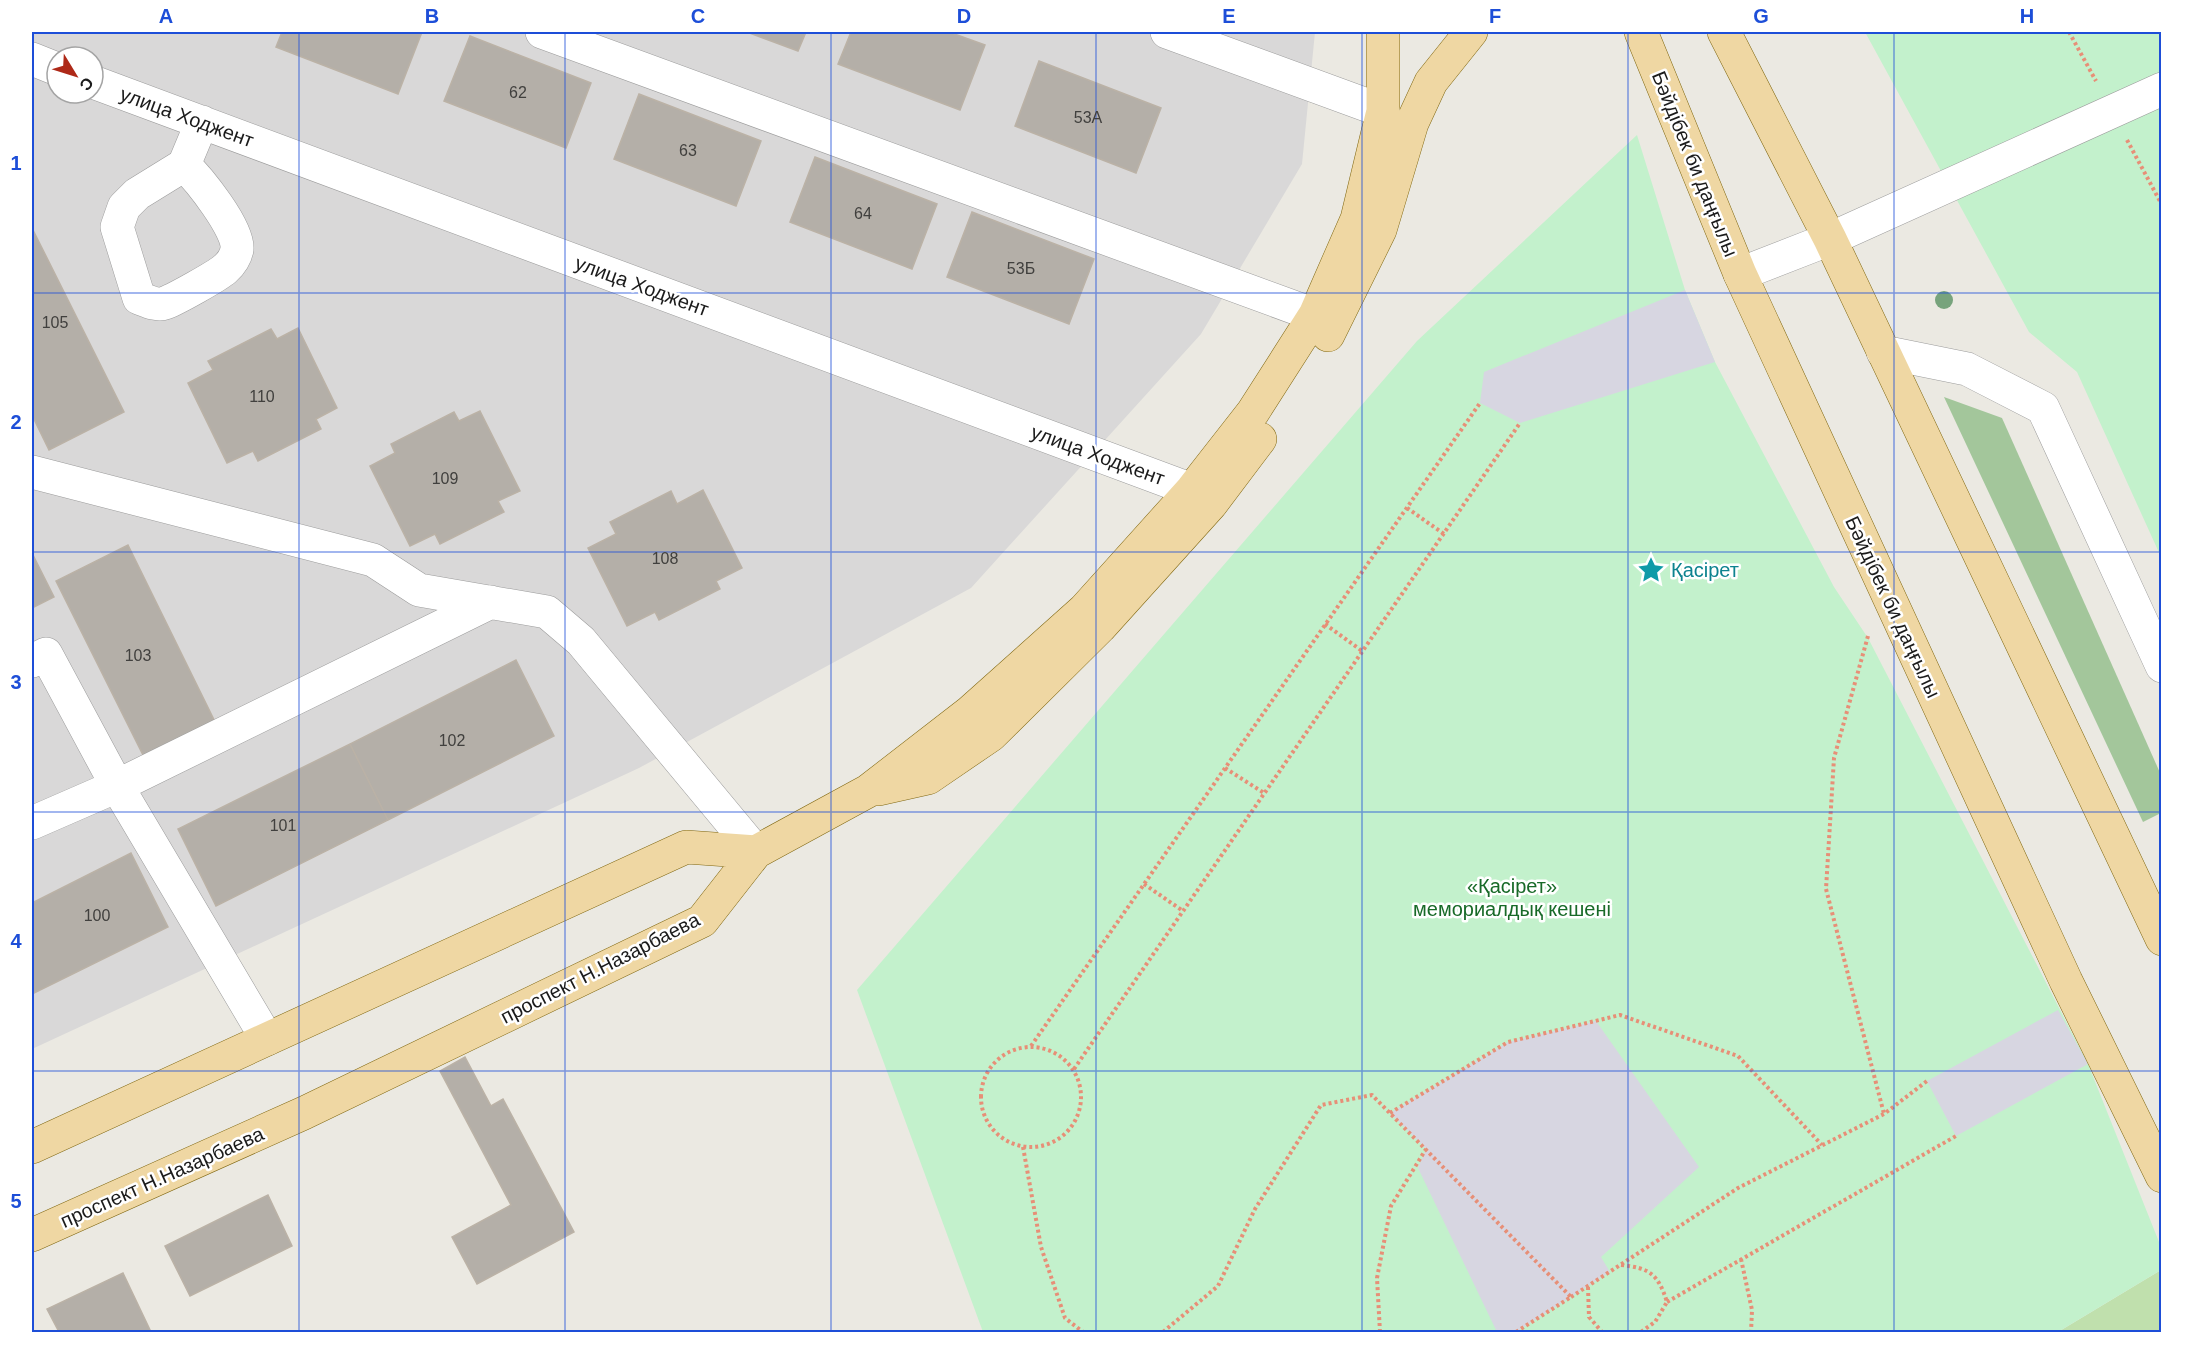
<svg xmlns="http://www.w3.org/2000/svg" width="2193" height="1364" viewBox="0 0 2193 1364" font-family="Arial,sans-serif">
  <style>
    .residential { fill: #d9d8d8; fill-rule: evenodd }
    .grass { fill: #c0e0ad }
    .forest { fill: #a3c69b }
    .park { fill: #c3f1cc }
    .plaza { fill: #d7d6e1 }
    .building { fill: #b4afa8; stroke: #bbb2a6; stroke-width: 1.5 }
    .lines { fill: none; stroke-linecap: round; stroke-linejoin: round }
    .minor-casing { stroke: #9c9c9c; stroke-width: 34 }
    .major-casing { stroke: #806812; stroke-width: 34 }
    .path { stroke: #e78f77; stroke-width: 4; stroke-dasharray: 3 3; stroke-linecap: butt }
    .minor { stroke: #fff; stroke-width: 33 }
    .major { stroke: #efd7a3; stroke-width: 33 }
    .tree { fill: #77a37c }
    .grid { fill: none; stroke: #1d4ed8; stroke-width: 1.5; stroke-opacity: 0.55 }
    .labels { text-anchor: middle; stroke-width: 5; stroke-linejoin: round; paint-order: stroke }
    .number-label { font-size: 16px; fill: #41403e }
    .street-label { font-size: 20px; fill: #1b1b1b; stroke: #fff }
    .culture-label { font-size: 20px; fill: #0d838f; stroke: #fff; text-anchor: start }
    .park-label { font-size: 20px; fill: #186a28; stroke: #fff }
    .neatline { fill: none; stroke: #1d4ed8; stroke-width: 2 }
    .grid-label { font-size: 20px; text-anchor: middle; font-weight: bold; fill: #1d4ed8 }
  </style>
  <rect width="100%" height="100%" fill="#ebe9e2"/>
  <path class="residential" d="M32 32H1315L1302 164 1201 334 971 588 639 768 32 1049ZM57 57H93V93H57Z"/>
  <path class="grass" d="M2161 1270V1332H2058Z"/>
  <path class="forest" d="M1944 397 2002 418 2161 775V813L2143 822Z"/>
  <path class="park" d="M1865 32H2161V557L2077 372 2029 332Z
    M1637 135 1685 290 1715 362 1834 587 1868 638 2088 1064 2161 1247V1270L2058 1332H983L857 990 1417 341Z"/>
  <path class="plaza" d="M1685 290 1715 362 1520 423 1480 403 1484 372Z
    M2058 1010 2088 1064 1956 1136 1927 1081Z
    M1596 1021 1699 1167 1601 1257 1610 1272 1516 1332H1497L1418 1168 1426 1149 1390 1113 1508 1042Z"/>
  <path class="building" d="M282 32H422L398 94 276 47Z
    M747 32H806L798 51Z
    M851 32H949L985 45 960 110 838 64Z
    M470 36 591 83 566 148 444 101Z
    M1039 61 1161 108 1136 173 1015 126Z
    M639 94 761 141 736 206 614 159Z
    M815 157 937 204 912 269 790 222Z
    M972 212 1094 259 1069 324 947 277Z
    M33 230 124 412 49 450 32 415Z
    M298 328 337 408 316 419 321 429 258 461 253 451 227 463 188 383 213 370 208 361 271 329 277 339Z
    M480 411 520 491 498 501 504 512 440 544 435 534 410 546 370 466 395 453 391 444 454 412 459 421Z
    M703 490 742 568 716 581 720 589 659 620 655 612 627 626 588 548 616 534 610 522 671 491 677 504Z
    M128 545 219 730 148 765 56 581Z
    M32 553 54 597 32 608Z
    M516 660 554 736 388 820 350 744Z
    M350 744 388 820 216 906 178 829Z
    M131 853 168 927 32 994V903Z
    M465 1057 491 1106 503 1099 574 1232 477 1284 452 1237 511 1205 440 1071Z
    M268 1195 292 1246 190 1296 165 1246Z
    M123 1273 151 1332H59L47 1309Z"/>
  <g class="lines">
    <defs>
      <path id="minor" d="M542 32 1315 315
        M1167 32 1383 111
        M32 59 57 69
        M93 82 1192 490
        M184 165C199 179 239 229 237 249 236 256 231 264 225 269 217 276 176 299 165 303 157 306 147 301 139 298L117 227 124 207 137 194 184 165 202 122
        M1740 274 1830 239 2162 89
        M1883 352 1967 369 2043 408 2162 666
        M32 472 373 560 419 590 547 612 581 641 756 852
        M32 661 46 654 117 786 32 823
        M267 1039 117 786 491 602"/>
      <path id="major" d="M1641 32 1740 274 2066 981 2162 1176
        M1724 32 1830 239 2162 939
        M1328 335 1380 230 1412 123 1431 82 1471 32
        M879 789 928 778 991 735 1100 627 1211 504 1260 439
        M32 1147 686 847 756 852
        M32 1235 304 1113 702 921 756 852 868 791 970 712 1084 610 1192 490 1253 412 1315 315 1357 219 1383 111V32"/>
    </defs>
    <use href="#minor" class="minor-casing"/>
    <use href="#major" class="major-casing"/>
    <path class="path" d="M2069 32 2096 81
      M2127 140 2162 205
      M1407 508 1444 534
      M1325 624 1362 651
      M1868 636 1834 758 1826 889 1884 1114
      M1225 768 1264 793
      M1144 884 1183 911
      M1031 1046 1480 403
      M981 1097a50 50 0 1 1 100 0a50 50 0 1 1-100 0Z
      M1074 1069 1520 423
      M1390 1113 1508 1042 1620 1015 1738 1056 1822 1145
      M1023 1147 1041 1247 1065 1318 1083 1332
      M1741 1259 1752 1310 1751 1332
      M1621 1265C1650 1268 1658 1274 1667 1302L1655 1322 1641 1332
      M1588 1287 1589 1317 1602 1332
      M1571 1297 1738 1188 1884 1114 1927 1081
      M1667 1302 1956 1136
      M1163 1332 1218 1286 1255 1209 1321 1105 1372 1095 1571 1297 1516 1332
      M1380 1332 1377 1278 1391 1206 1426 1149"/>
    <use href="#minor" class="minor"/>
    <use href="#major" class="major"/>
  </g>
  <circle class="tree" cx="1944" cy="300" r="9"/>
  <path class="grid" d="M299 32V1332M565 32V1332M831 32V1332M1096 32V1332M1362 32V1332M1628 32V1332M1894 32V1332M32 293H2162M32 552H2162M32 812H2162M32 1071H2162"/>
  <defs>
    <symbol id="sight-bare" viewBox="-9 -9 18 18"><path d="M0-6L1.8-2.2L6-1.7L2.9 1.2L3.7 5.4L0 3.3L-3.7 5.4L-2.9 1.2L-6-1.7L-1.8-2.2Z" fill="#0f9aa8" stroke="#fff" stroke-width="2.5" paint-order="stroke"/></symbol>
  </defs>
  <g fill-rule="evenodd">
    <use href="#sight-bare" x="1632" y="551" width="38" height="38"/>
  </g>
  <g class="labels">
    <g class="number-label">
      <text x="518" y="98">62</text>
      <text x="1088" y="123">53А</text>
      <text x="688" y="156">63</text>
      <text x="863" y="219">64</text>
      <text x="1021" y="274">53Б</text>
      <text x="55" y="328">105</text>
      <text x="262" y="402">110</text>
      <text x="445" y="484">109</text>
      <text x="665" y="564">108</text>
      <text x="138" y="661">103</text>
      <text x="452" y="746">102</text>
      <text x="283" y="831">101</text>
      <text x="97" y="921">100</text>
    </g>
    <g class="street-label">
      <text transform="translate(187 117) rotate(20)" y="7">улица Ходжент</text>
      <text transform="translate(1695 164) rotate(68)" y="7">Бәйдібек би даңғылы</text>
      <text transform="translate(642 286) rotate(20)" y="7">улица Ходжент</text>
      <text transform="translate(1098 455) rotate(20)" y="7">улица Ходжент</text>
      <text transform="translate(1893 607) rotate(65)" y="7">Бәйдібек би даңғылы</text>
      <text transform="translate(600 968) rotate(-27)" y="7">проспект Н.Назарбаева</text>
      <text transform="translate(162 1177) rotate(-24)" y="7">проспект Н.Назарбаева</text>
    </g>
    <g class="culture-label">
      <text x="1671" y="577">Қасірет</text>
    </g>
    <g class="park-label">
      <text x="1512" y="893">«Қасірет»<tspan x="1512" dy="23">мемориалдық кешені</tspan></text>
    </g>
  </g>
  <rect width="2193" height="1364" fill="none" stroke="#ffffff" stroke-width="66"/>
  <g transform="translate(75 75) rotate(128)"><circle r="28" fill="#ffffff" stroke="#a4a4a4" stroke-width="1.5"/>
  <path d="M0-4.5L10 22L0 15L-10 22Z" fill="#ae2918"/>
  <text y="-9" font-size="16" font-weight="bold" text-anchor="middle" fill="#1b1b1b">С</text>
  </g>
  <rect x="33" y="33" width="2127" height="1298" class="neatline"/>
  <g class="grid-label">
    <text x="166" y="23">A</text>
    <text x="432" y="23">B</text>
    <text x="698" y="23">C</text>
    <text x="964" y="23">D</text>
    <text x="1229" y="23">E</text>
    <text x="1495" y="23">F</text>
    <text x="1761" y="23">G</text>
    <text x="2027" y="23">H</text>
    <text x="16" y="170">1</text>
    <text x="16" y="429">2</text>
    <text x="16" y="689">3</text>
    <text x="16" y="948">4</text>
    <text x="16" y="1208">5</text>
  </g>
</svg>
